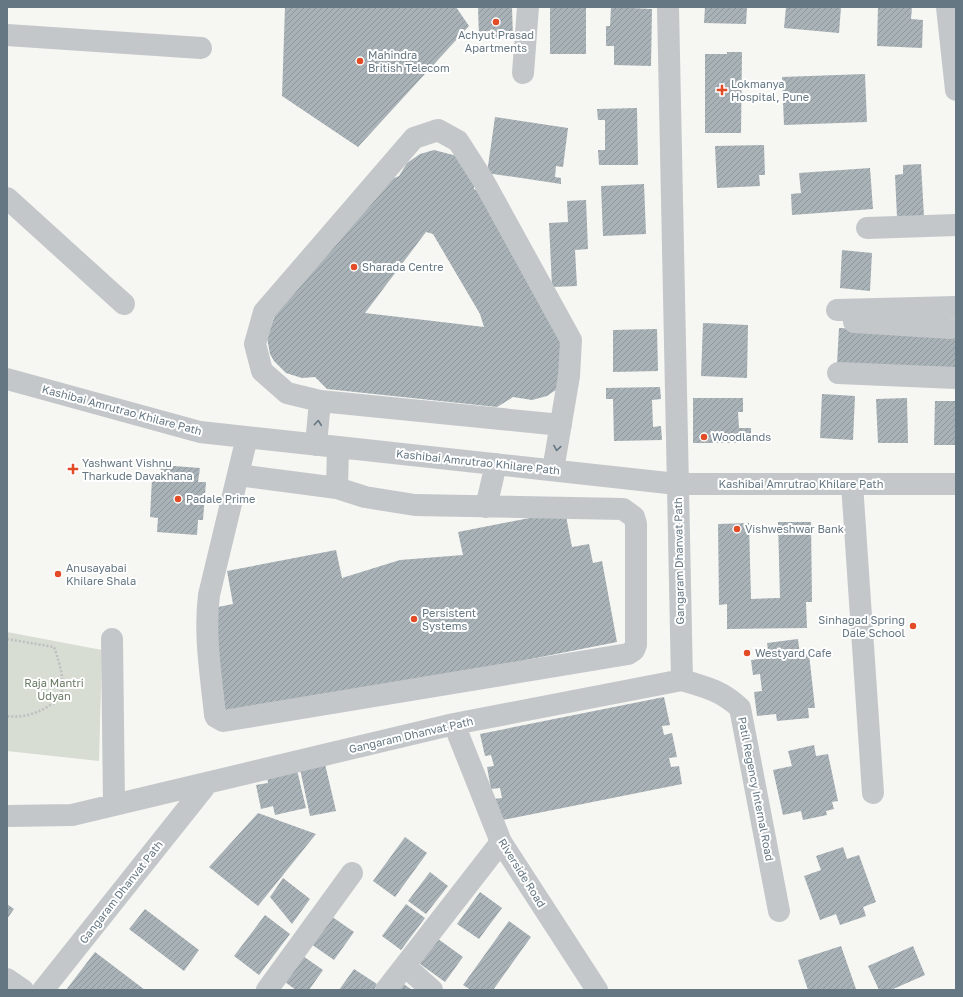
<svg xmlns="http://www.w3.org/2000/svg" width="963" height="997" viewBox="0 0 963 997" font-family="'Golos Text',sans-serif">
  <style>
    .green { fill: #d7ddd3 }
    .building { fill: url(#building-hatch); fill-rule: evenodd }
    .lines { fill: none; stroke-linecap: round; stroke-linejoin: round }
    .path { stroke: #bdbfc1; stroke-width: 2.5; stroke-dasharray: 2 2; stroke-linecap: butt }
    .minor { stroke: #c3c7ca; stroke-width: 22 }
    .oneway { stroke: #657783 }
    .poi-dot { fill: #e24b26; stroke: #fff; stroke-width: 1.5 }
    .labels { text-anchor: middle; stroke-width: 4; stroke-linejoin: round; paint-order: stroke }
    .poi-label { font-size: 11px; fill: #657783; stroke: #fff; text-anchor: start }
    .street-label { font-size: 11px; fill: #657783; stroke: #fff }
    .park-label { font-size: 11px; fill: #697b64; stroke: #fff }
  </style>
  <defs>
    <pattern id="building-hatch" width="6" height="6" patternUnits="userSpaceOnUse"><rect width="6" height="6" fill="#a9b2b7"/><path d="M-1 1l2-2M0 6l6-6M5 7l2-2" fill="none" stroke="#8d969a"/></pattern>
  </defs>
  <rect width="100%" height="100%" fill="#f6f6f2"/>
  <path class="green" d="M7 632 102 650 99 761 7 751Z"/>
  <path class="building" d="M285 7H456L469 26 358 147 282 96Z
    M478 7H512L513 38H479Z
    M550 7H586V54H550Z
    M611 7 652 9 651 66 614 65V46H606V26H610Z
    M705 7H747L746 24 704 23Z
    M786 7H841L839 33 784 28Z
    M878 7H912L911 19 923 20 922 48 877 46Z
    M727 52H742L741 133H705V54H727Z
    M865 74 867 122 784 125 782 77Z
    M637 108 638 165H599L598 150H605V120H598L597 109Z
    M495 117 568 128 563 167 556 166 555 177 561 178V184L487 173Z
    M764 145 765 175H759L760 186 717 188 715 146Z
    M434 150 457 156 474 181V189L488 196 564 342 560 387 547 396 532 400 513 397 497 407 327 389 315 377 302 378 286 373 274 361 270 354 267 338 275 315 380 184 399 176 407 163 420 154ZM426 232 433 234 480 314 484 327 365 313Z
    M921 164 924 216 897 217 895 175 903 174V165Z
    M870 168 873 209 792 215 791 194 801 193 799 173Z
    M644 184 646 234 603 236 601 186Z
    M586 200 588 249 575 250 577 286 552 287 549 223 568 222 567 201Z
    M842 250 872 253 870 291 840 288Z
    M703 323 748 325 747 378 701 376Z
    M839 328 956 333 955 369 837 364Z
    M657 329 658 371 613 372V330Z
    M660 387 661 399 652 400 653 427 661 426 662 440 614 441 613 399H606V388Z
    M822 394 855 396 853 440 820 438Z
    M693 398H743V412H738L739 428H751V443H693Z
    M907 398 908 443H878L876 399Z
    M935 401H956V445H934Z
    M161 465 200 468 198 482H206L203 520H198L197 535 157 532 158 518 150 517 152 479H160Z
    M565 511 572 547 589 544 593 563 602 561 617 642 226 719 213 608 233 604 227 571 336 550 342 578 400 560 463 555 458 532Z
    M778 522H811L812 602H806L807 628 727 629V604L719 605 718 524 749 523 751 599 780 598Z
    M798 639 800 655 809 654 815 708H808L809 718 777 721 776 714 757 716 754 692 762 691 760 674 753 675 751 660 769 658 767 643Z
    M664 697 670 725 662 726 664 735 672 733 677 757 669 758 671 767 679 766 682 784 498 821 494 799 502 798 500 788 491 789 487 767 494 766 491 755 485 756 480 734Z
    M814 745 816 756 828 754 838 801 832 802 834 809 826 811 827 815 803 820 801 811 783 815 773 770 792 766 788 751Z
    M325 764 336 811 310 816 300 769Z
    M297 770 306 808 275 815 273 806 261 809 256 785 268 783 267 777Z
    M258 813 316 834 258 906 209 867Z
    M405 837 427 853 395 897 373 881Z
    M843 847 847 859 859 855 876 902 863 907 866 916 840 925 836 914 820 920 804 876 821 870 816 856Z
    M430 872 448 886 426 914 408 901Z
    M283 878 310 899 292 924 270 897Z
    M480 892 502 908 479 939 457 924Z
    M7 904 14 909 7 919Z
    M406 904 425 918 401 950 382 936Z
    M145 909 199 950 184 971 129 929Z
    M265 915 290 934 259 975 234 956Z
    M331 916 354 932 334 960 311 944Z
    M509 921 531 937 493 990H471L463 985Z
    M434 936 463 957 445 982 416 961Z
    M841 946 856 989 808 990 798 960Z
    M913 946 925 975 891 990H879L868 966Z
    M95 952 145 990H66Z
    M303 956 323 970 309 990H296L285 982Z
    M354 969 377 984 374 990H339Z
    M401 982 412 990H395Z"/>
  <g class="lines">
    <path class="path" d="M7 639 54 647C60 665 65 679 61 698 44 710 28 719 7 716"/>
    <path class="minor" d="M947 7 956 90
      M7 35 201 48
      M523 73 528 7
      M7 198 124 304
      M867 228 956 225
      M837 310 956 307
      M854 322 951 328
      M838 373 956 378
      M7 379 200 432 338 447 677 484H956
      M316 445 320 401
      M553 470 569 376 571 340 483 180 458 141 438 130 414 138 264 312 255 344 262 371 287 393 320 401 561 425
      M238 475 337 488 365 497 415 505 623 509 634 517 636 524V645L634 650 628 654 223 721 216 717 215 715C211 675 204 635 209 595L247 437
      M852 484 873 793
      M337 488 338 447
      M486 507 496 464
      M112 639 114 805
      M682 680C706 687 722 691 740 708L779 911
      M454 724 501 842 597 990
      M7 816 72 815 454 724 682 680 668 7
      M405 966 432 990
      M7 979 23 990
      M43 990 207 784
      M267 990 352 873
      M386 990 501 842"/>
  </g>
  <defs><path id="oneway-chevron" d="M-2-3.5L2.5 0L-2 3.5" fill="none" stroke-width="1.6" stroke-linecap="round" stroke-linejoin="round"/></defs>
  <g class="oneway">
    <use href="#oneway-chevron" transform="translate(318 423) rotate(-85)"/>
    <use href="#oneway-chevron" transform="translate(557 448) rotate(99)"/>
  </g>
  <g class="poi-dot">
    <circle cx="496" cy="22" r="4"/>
    <circle cx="360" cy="61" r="4"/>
    <path d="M720 84h4v4h4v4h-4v4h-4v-4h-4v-4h4z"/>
    <circle cx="354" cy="267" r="4"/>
    <circle cx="704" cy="437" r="4"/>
    <path d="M71 463h4v4h4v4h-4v4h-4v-4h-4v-4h4z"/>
    <circle cx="178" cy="499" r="4"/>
    <circle cx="737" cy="529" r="4"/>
    <circle cx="58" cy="574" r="4"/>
    <circle cx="414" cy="619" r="4"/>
    <circle cx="913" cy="626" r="4"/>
    <circle cx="747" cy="653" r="4"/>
  </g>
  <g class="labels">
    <g class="poi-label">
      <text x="496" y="39" text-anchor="middle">Achyut Prasad<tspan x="496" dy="13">Apartments</tspan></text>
      <text x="368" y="59">Mahindra<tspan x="368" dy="13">British Telecom</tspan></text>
      <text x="731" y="88">Lokmanya<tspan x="731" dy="13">Hospital, Pune</tspan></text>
      <text x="362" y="271">Sharada Centre</text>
      <text x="712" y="441">Woodlands</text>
      <text x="82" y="467">Yashwant Vishnu<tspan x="82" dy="13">Tharkude Davakhana</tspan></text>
      <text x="186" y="503">Padale Prime</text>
      <text x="745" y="533">Vishweshwar Bank</text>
      <text x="66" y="572">Anusayabai<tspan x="66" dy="13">Khilare Shala</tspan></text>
      <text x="422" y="617">Persistent<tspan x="422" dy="13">Systems</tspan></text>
      <text x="905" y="624" text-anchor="end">Sinhagad Spring<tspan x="905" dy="13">Dale School</tspan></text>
      <text x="755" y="657">Westyard Cafe</text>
    </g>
    <g class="street-label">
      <text transform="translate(122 410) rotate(15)" y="4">Kashibai Amrutrao Khilare Path</text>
      <text transform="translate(478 462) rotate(6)" y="4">Kashibai Amrutrao Khilare Path</text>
      <text x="801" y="488">Kashibai Amrutrao Khilare Path</text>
      <text transform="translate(679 561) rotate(-91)" y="4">Gangaram Dhanvat Path</text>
      <text transform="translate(411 735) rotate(-13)" y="4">Gangaram Dhanvat Path</text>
      <text transform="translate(756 789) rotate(79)" y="4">Patil Regency Internal Road</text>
      <text transform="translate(522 873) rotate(58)" y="4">Riverside Road</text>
      <text transform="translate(121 892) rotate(-52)" y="4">Gangaram Dhanvat Path</text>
    </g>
    <g class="park-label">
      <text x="54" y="687">Raja Mantri<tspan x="54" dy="13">Udyan</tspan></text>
    </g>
  </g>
  <rect width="963" height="997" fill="none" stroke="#657783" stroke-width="16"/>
</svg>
